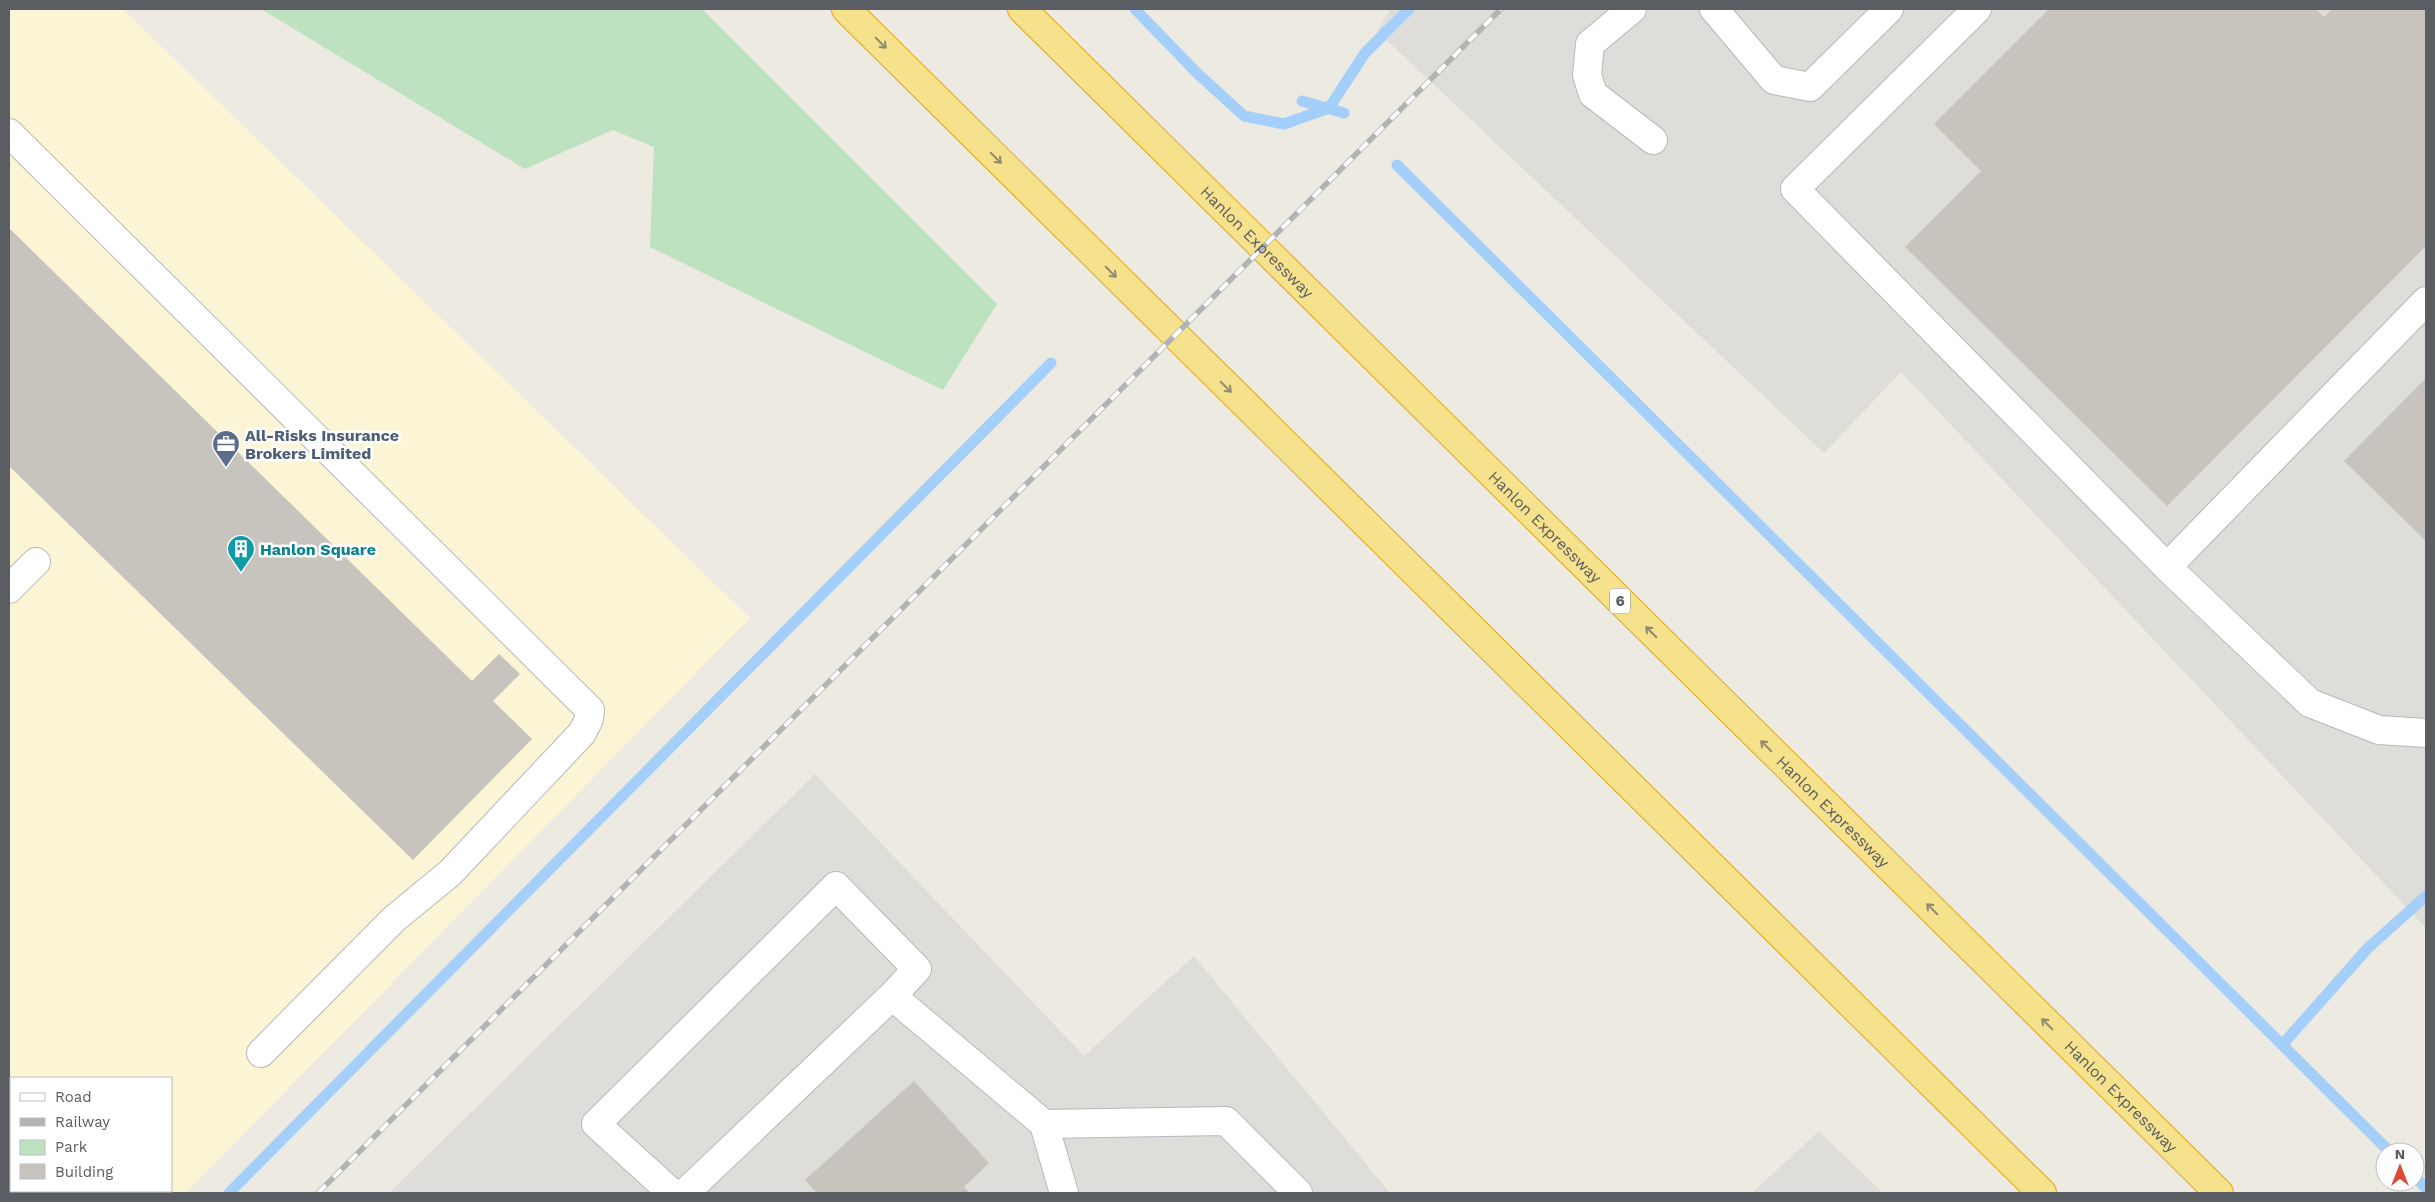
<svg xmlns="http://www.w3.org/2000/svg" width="2435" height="1202" viewBox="0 0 2435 1202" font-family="'Work Sans',sans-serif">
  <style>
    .commercial { fill: #fbf5d6 }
    .industrial { fill: #dfddd9 }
    .green { fill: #bee2c0 }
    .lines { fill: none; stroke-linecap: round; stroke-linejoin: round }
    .stream { stroke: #a3cffa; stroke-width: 11 }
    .building { fill: #c7c4be }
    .minor-casing { stroke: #b7b8bd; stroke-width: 30 }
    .highway-casing { stroke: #e0a90d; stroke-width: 30 }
    .minor { stroke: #fff; stroke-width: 28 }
    .highway { stroke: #f6e18d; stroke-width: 28 }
    .rail-casing { stroke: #b2b3b3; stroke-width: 5.5 }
    .rail { stroke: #fff; stroke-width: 4; stroke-dasharray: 11; stroke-linecap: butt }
    .oneway { stroke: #918b70 }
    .labels { text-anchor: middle; stroke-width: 5; stroke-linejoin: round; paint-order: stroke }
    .shield { fill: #fff; stroke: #8c8e90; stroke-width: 1 }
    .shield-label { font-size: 15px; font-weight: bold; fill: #5a5d61 }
    .street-label { font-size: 16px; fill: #5a5d61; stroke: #fff }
    .service-label { font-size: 16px; font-weight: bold; fill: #4e5e75; stroke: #fff; text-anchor: start }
    .culture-label { font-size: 16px; font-weight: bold; fill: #0d838f; stroke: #fff; text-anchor: start }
  </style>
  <rect width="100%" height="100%" fill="#eceae1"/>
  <path class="commercial" d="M9 9H123L750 618 186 1193H126L123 1191H171V1078H11V1082L9 1080Z"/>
  <path class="industrial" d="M1391 9H2426V928L1901 372 1824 453 1377 31Z
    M815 774 1084 1056 1194 956 1390 1193H389Z
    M1819 1131 1883 1193H1752Z"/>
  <path class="green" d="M261 9H702L997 304 943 390 650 247 654 147 613 130 525 169Z
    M9 1130 11 1133V1191H68L71 1193H9Z"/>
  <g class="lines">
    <path class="stream" d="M1135 9 1197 73 1244 116 1284 124 1329 108 1365 53 1409 9
      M1302 101 1344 113
      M1397 165 2390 1152
      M2282 1045 2368 948 2426 896
      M9 1112 11 1115
      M2415 1177 2426 1188
      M89 1191 91 1193
      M229 1193 1051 363"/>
  </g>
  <path class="building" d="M2049 9H2316L2324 17 2332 9 2426 10V246L2167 506 1905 247 1981 171 1934 124Z
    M9 228 472 681 499 654 520 674 493 701 532 739 413 860 9 466Z
    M2426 378V541L2344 461Z
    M914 1081 989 1163 964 1187 970 1193H817L805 1180Z"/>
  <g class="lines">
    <defs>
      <path id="minor" d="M1632 9 1590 44 1587 75 1593 94 1653 140
        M1714 9 1774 80 1810 87 1889 9
        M1977 9 1795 189 2167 567 2426 301
        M9 133 590 710 589 719 582 733 450 873 394 919 261 1053
        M2167 567 2310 703 2379 730 2426 733
        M9 589 36 562
        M892 996 1044 1124 1226 1121 1298 1193
        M1044 1124 1064 1193
        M672 1193 596 1124 836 886 917 969 892 996 685 1193"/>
      <g id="highway">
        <path d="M846 9 2042 1193"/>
        <path id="s1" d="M1022 9 2219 1193"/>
      </g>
    </defs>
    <use href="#minor" class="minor-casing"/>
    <use href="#highway" class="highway-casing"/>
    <use href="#minor" class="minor"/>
    <use href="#highway" class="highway"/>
    <defs>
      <path id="rail" d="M318 1193 1501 9"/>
    </defs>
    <use href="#rail" class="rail-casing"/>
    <use href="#rail" class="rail"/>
  </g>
  <defs><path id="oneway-shaft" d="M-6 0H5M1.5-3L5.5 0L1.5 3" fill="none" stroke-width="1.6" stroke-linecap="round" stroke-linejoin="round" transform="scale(1.25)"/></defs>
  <g class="oneway">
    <use href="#oneway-shaft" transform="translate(881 43) rotate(45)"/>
    <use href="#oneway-shaft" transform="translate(996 158) rotate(45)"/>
    <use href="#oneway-shaft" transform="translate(1111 272) rotate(45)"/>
    <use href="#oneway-shaft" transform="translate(1226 387) rotate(45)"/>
    <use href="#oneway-shaft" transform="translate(1651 632) rotate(-135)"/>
    <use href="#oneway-shaft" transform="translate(1766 746) rotate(-135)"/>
    <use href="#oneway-shaft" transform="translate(1932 909) rotate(-135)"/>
    <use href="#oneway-shaft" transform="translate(2047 1024) rotate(-135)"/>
  </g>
  <defs>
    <symbol id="office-pin" viewBox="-11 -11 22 30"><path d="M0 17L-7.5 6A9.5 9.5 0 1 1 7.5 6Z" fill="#5c6f8a" stroke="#fff"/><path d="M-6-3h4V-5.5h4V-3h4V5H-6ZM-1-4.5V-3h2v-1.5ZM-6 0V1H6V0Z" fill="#fff"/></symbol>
    <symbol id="building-pin" viewBox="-11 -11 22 30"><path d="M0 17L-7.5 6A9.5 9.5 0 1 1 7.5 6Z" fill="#0f9aa8" stroke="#fff"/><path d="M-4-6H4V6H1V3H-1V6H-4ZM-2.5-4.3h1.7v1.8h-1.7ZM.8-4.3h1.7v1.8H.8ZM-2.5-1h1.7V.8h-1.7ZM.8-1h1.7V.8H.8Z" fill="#fff"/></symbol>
  </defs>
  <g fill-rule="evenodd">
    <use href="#office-pin" x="210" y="428" width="32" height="43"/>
    <use href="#building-pin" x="225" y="533" width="32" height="43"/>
  </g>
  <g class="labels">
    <rect class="shield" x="1610" y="588.5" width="20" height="25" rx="4"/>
    <g class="shield-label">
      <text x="1620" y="606">6</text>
    </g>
    <g class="street-label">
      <text dy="6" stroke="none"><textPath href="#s1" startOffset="331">Hanlon Expressway</textPath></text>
      <text dy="6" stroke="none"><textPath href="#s1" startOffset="736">Hanlon Expressway</textPath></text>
      <text dy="6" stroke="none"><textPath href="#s1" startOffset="1141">Hanlon Expressway</textPath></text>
      <text dy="6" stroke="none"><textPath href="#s1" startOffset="1546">Hanlon Expressway</textPath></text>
    </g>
    <g class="service-label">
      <text x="245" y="441">All-Risks Insurance<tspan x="245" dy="18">Brokers Limited</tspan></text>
    </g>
    <g class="culture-label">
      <text x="260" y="555">Hanlon Square</text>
    </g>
  </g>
  <rect width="2435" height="1202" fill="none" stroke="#5a5d61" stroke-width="20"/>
  <rect x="10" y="1077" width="162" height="115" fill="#ffffff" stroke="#bdbec0"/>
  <rect x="20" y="1093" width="25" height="8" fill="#ffffff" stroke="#bdbec0"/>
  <text x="55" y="1102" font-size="15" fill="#5a5d61">Road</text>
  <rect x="20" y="1118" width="25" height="8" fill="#b2b3b3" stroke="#bdbec0"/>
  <text x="55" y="1127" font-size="15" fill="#5a5d61">Railway</text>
  <rect x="20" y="1140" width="25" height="15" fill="#bee2c0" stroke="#bdbec0"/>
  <text x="55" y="1152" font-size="15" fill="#5a5d61">Park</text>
  <rect x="20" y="1164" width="25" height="15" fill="#c7c4be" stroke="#bdbec0"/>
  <text x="55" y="1177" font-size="15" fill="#5a5d61">Building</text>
  <g transform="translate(2400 1167)"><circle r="24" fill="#ffffff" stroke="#bdbec0"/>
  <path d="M0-4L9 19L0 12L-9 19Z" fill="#de4b34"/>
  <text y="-8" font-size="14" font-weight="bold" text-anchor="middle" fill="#5a5d61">N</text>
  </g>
</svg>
